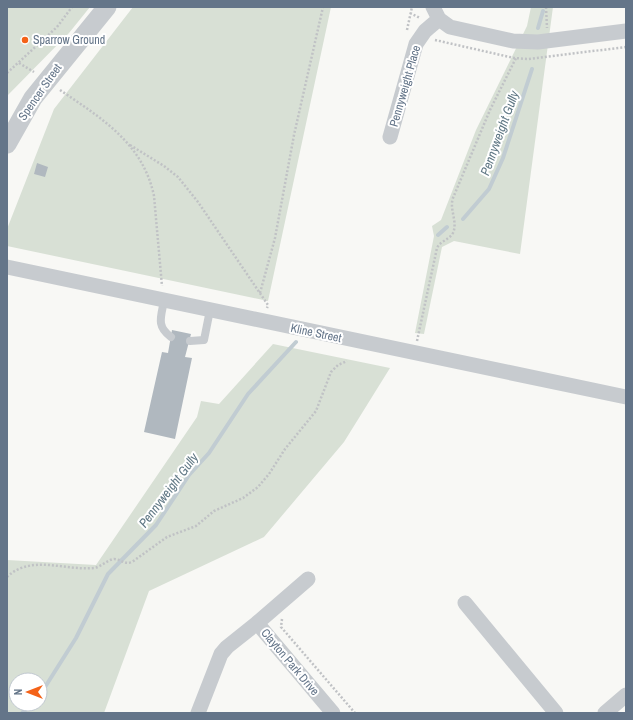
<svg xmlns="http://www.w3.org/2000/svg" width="633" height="720" viewBox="0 0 633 720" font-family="'Archivo Narrow',sans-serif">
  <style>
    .green { fill: #d8e0d5; fill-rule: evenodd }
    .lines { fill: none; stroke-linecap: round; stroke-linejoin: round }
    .stream { stroke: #c1ccd2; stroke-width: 4 }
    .building { fill: #b0b8bf }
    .path { stroke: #c0c2c5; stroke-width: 2.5; stroke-dasharray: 2 2; stroke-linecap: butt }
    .service { stroke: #c7cbcf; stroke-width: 8 }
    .minor { stroke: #c7cbcf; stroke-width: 15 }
    .tertiary { stroke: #c7cbcf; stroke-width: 19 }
    .poi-dot { fill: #f46218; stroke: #fff; stroke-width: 1.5 }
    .labels { text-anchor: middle; stroke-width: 4; stroke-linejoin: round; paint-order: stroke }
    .poi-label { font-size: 12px; fill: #647589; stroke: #fff; text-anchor: start }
    .street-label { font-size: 12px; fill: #647589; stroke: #fff }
    .water-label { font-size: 13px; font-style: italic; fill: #5f7784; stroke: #fff }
  </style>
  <rect width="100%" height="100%" fill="#f8f8f5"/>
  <path class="green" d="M7 7H90L69 33 7 96Z
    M133 7H331L268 301 7 246V229L54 109Z
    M531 7H553L520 254 454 241 442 247 424 334 415 333 434 236 432 226 441 220 476 130 527 26Z
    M273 344 390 368 344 442 264 537 149 591 104 713H7V560L96 565 197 417 201 401 219 404ZM16 680H40V704H16Z"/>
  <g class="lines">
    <path class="stream" d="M538 28 543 11
      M463 219 489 189 503 158 532 69
      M438 235 447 227
      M40 695 76 638 108 574 156 525 189 475 209 453 248 394 296 342
      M22 713 33 704"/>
  </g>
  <path class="building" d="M37 163 48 167 45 177 34 174Z
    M172 330 191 334 185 357 192 358 175 439 144 432 162 352 168 353Z"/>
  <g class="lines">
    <path class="path" d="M546 7 547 28
      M410 13 420 18
      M407 30 412 7
      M435 40 514 58 528 59 626 47
      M19 63 34 72
      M7 73 57 27 72 7
      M60 90C101 118 143 143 154 196L162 286
      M130 145 164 166 178 177 198 202 268 305 267 308
      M260 293 275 238 294 135 323 7
      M417 341 437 248C440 241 449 240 453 233 458 222 449 209 453 198L490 110 516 58
      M7 577C31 554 65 571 94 568 101 567 107 560 114 559 121 559 124 565 132 562L167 537 196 526 214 511 243 498 258 487 269 474 285 449 316 411 331 372 338 365 347 361
      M282 619 281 627 355 713"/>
    <path class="service" d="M164 301C161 317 156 326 171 337
      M190 341 204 340 210 310"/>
    <path class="minor" d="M433 7 439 19 450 27 513 41 538 42 626 31
      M390 137 416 44 425 31 439 19
      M7 267 626 397
      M465 603 556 713
      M257 623 308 579
      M198 713 221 654 227 647 257 623 333 713
      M605 713 626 695"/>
    <path class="tertiary" d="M7 144 33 98 107 7"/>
  </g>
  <circle class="poi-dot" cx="25" cy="40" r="4"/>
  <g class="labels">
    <g class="poi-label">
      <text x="33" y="44">Sparrow Ground</text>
    </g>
    <g class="street-label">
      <text transform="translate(405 86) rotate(-74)" y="4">Pennyweight Place</text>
      <text transform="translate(40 92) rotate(-55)" y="4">Spencer Street</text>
      <text transform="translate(316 333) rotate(12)" y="4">Kline Street</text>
      <text transform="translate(290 662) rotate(50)" y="4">Clayton Park Drive</text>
    </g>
    <g class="water-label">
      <text transform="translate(499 133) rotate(-70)" y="5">Pennyweight Gully</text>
      <text transform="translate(168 490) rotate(-53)" y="5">Pennyweight Gully</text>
    </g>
  </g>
  <rect width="633" height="720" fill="none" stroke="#647589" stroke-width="16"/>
  <g transform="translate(28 692) rotate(270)"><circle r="19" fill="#ffffff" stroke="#c1c8d0"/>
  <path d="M0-3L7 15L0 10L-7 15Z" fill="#f46218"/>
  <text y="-6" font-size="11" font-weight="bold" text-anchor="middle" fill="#647589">N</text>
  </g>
</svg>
